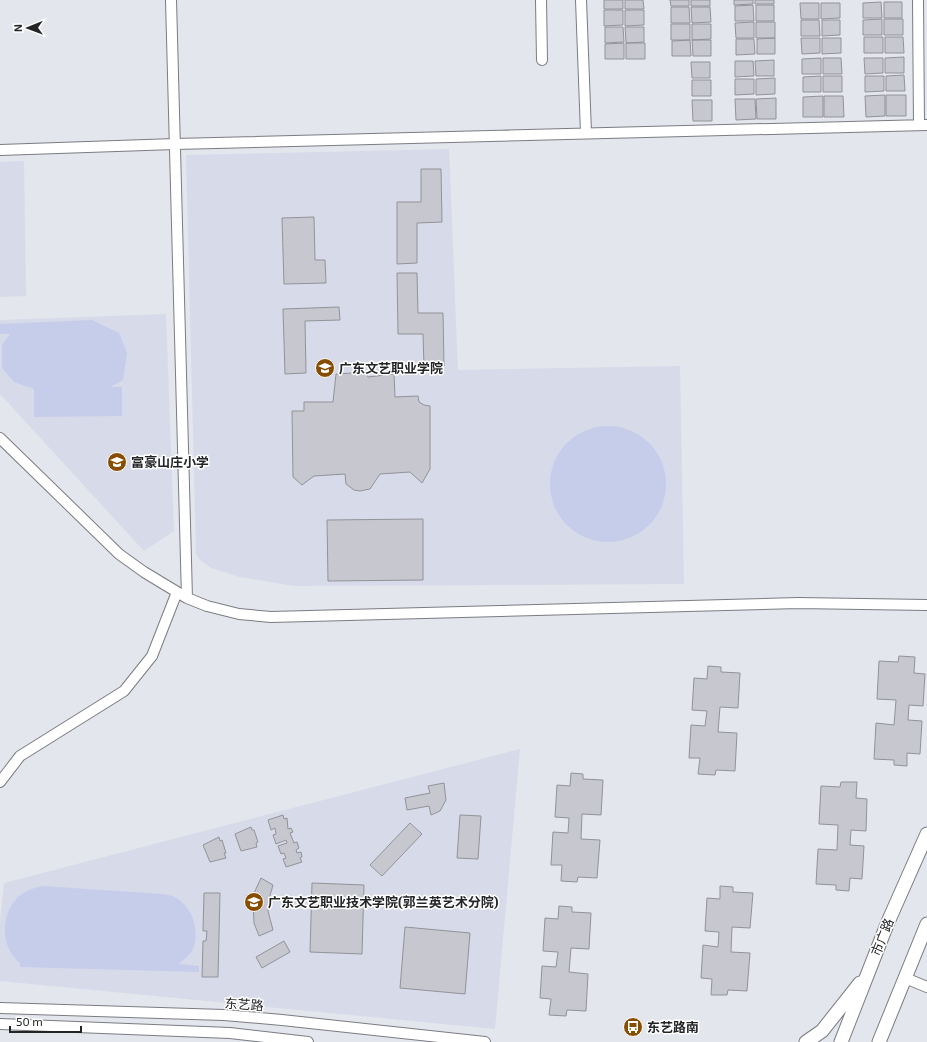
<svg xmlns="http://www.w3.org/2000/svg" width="927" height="1042" viewBox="0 0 927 1042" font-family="'Exo 2','Noto Sans SC',sans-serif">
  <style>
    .built { fill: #d7dae8 }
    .green { fill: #c6cdea }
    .building { fill: #c7c8cf; stroke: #929399 }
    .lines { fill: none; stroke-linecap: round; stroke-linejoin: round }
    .minor-casing { stroke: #7b7c82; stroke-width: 12 }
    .major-casing { stroke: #7b7c82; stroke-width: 15 }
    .minor { stroke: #fff; stroke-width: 10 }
    .major { stroke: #fff; stroke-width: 13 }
    .labels { text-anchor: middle; stroke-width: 3; stroke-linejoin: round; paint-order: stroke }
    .poi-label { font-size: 13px; font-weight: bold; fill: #232426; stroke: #fff; text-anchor: start }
    .street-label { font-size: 13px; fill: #232426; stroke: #fff }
  </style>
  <rect width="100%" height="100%" fill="#e4e6ed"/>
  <path class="built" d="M449 149 458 370 680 366 684 584 294 586 240 577 211 568 199 559 196 554 186 155Z
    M24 161 26 296 0 297V162Z
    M166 314 174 531 144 551 0 394V320Z
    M520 749 495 1029 0 981V921L4 883Z"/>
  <path class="green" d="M92 320 119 333 127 353 123 380 110 387H122V416L34 417V389L14 382 2 368V345L10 334H0V324Z
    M550 484a58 58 0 1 1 116 0a58 58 0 1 1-116 0Z
    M43 886 162 894C166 895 171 895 174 897 193 906 201 933 192 951 189 956 183 960 179 964L199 966V972L20 967V963C0 947 0 915 18 897 25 891 33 888 43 886Z"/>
  <path class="building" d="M604 0H623V9H604Z
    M625 0H643L644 9H625Z
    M670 0H689V6H671Z
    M691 0H710V6H691Z
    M734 0H753V4L734 5Z
    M755 0H774V4H755Z
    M881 2 882 18H863V3Z
    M884 2H902V18H884Z
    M800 3H819V19H801Z
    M821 3H840V18L821 19Z
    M753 5 754 21H735V6Z
    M756 5H774V21H756Z
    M671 7H689L690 23H671Z
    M691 7H710L711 22 692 23Z
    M604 10H623V25L604 26Z
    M625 10H644V25L625 26Z
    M882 19V35H863V20Z
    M884 19H903V35H884Z
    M801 20H819L820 36H801Z
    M822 20H840V35L822 36Z
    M754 22V38H736L735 23Z
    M756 22H775V38H756Z
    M671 24H690V40H671Z
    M692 24H711V39L692 40Z
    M605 27H623L624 42 605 43Z
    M625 27H644V42L626 43Z
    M864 37H883V53H864Z
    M885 37H903L904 53H885Z
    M775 38V54H757V39Z
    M801 38H820V53L802 54Z
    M822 38H841V53L822 54Z
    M736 39H754L755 54 736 55Z
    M690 40 691 56H672V41Z
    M692 40H711V56H693Z
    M624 43V59H605V44Z
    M626 43H645V59H626Z
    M904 57V73H885V58Z
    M821 58V74H802V59Z
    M823 58H841L842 74H823Z
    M864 58H883V73L865 74Z
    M774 60V76H756L755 61Z
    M735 61H753L754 76 735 77Z
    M691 62H710V78H692Z
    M904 75 905 91H886V76Z
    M821 76V92H803V77Z
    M823 76H842V92H823Z
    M865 76H884V91L865 92Z
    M775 78V94L756 95V79Z
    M735 79H754V94L735 95Z
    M692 80H711V96H692Z
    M885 95V116L866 117 865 96Z
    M886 95H906V116H886Z
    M823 96V117H803V97Z
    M824 96H843L844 117H824Z
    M776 98V119H757L756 99Z
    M735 99H755L756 119 736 120Z
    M692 100H712V121H693Z
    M421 169H441L442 222 417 223V263L397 264V202H421Z
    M314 217 315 260H325L326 283 284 284 282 218Z
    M397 273H417L418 313H443L444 366 424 367 423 334H398Z
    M339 307 340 320 305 321 306 373 285 374 283 309Z
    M366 372 368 377 394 374 395 397 418 396 419 402 424 405 430 406V469L422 483 410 472 380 474 370 489 360 491 354 490 346 484 345 474 314 476 302 485 293 477 292 411H304V402H333L336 374Z
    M423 519V580L328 581 327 520Z
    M899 656 915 657 914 673 925 674 923 706 909 705 908 720 922 721 920 754 907 753V766L894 765V760L874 759 876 723 894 725 896 700 877 699 879 661 898 662Z
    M708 666 721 667V672L740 673 738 708 720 707 718 732 737 733 735 771 716 770 715 775 698 774 700 758H689L691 725 705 726 707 711 692 710 694 678 707 679Z
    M571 773 583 774V779L603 780 601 815 582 814 581 839 600 840 597 878 578 877 577 882 561 881 562 865H551L553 832 568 833 569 818 555 817 557 785 570 786Z
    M841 782H857L856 798 867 799 866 831 851 830 850 845 864 846 862 879 850 878 849 891 836 890V885L816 884 818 849 837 850 838 825 819 824 821 786 840 787Z
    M444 783 446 800 440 811 431 815 429 806 407 810 405 798 430 793 428 786Z
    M283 815 284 819 287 818 288 829 291 828 293 832 290 833 294 843 297 842 299 848 296 850 297 853 301 852 302 857 300 858 302 862 286 867 283 859 286 858 284 853 281 854 278 846 287 843 286 840 276 844 273 835 276 834 275 828 271 830 268 820Z
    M460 815 481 816 478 859 457 858Z
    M410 823 422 834 382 876 370 865Z
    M251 827 252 830H254L258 842 256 843 257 847 241 851 235 834Z
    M219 837 220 841 222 840 226 853H224L226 858 210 862 203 845Z
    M261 878 273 885 269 899 268 911 273 930 259 936 254 923 253 903 255 891Z
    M312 883 364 885 362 954 310 952Z
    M720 886 733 887V892L753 893 750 928 732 927 731 952 750 953 747 991 728 990 727 995H711L712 979 701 978 703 945 718 947 719 932 705 931 707 898 720 899Z
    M204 893H220L218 977H202L203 941H206L207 931H203Z
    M559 906 572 907V912L591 913 589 949 571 948 569 972 588 974 586 1011 567 1010 566 1016 549 1015 551 999 540 998 542 966 556 967 558 952 543 951 545 918 558 919Z
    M405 927 470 933 465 994 400 988Z
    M284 941 290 952 262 968 256 957Z"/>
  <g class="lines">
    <defs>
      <path id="minor" d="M171 0 187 598
        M541 0 542 60
        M581 0 586 133
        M918 0 919 125
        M0 150 175 144 927 125
        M0 438 119 554 144 572 187 598 207 606 239 614 271 617 798 603 927 605
        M0 782 20 756 124 691 152 656 177 592
        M905 978 927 987
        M0 1008 224 1015 282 1020 485 1042
        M0 1024 230 1033 308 1042"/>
      <path id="major" d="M806 1042 822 1031 860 983
        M841 1042 888 922 927 834
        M879 1042 927 924"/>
    </defs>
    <use href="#minor" class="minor-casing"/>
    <use href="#major" class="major-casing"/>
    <use href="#minor" class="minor"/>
    <use href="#major" class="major"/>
  </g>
  <defs>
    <symbol id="university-disc" viewBox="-11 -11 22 22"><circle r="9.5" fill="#874e02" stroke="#fff"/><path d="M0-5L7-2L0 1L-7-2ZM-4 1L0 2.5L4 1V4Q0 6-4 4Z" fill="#fff"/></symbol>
    <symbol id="school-disc" viewBox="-11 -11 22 22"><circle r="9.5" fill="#874e02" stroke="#fff"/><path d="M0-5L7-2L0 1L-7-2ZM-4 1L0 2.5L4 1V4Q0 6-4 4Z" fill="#fff"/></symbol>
    <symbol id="bus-disc" viewBox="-11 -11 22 22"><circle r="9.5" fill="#874e02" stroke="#fff"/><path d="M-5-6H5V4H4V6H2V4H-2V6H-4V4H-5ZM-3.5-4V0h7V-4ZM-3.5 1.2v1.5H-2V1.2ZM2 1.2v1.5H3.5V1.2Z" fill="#fff"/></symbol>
  </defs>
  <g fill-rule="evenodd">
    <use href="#university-disc" x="314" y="357" width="22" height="22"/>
    <use href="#school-disc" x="106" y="451" width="22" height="22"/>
    <use href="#university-disc" x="243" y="891" width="22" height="22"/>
    <use href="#bus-disc" x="622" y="1016" width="22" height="22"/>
  </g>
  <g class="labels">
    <g class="poi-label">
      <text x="339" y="373">广东文艺职业学院</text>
      <text x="131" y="467">富豪山庄小学</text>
      <text x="268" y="907">广东文艺职业技术学院(郭兰英艺术分院)</text>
      <text x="647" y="1032">东艺路南</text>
    </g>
    <g class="street-label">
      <text transform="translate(882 937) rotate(-68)" y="5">市广路</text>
      <text transform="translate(244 1004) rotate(4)" y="5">东艺路</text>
    </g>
  </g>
  <g transform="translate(28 28) rotate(269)" stroke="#ffffff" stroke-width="3" paint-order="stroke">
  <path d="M0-3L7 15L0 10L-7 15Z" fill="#232426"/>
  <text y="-6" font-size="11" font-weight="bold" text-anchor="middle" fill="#232426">N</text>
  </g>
  <path d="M10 1026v6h71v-6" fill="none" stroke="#232426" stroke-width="2"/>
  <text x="16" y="1026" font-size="12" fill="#232426" stroke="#ffffff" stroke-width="3" paint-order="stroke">50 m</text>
</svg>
